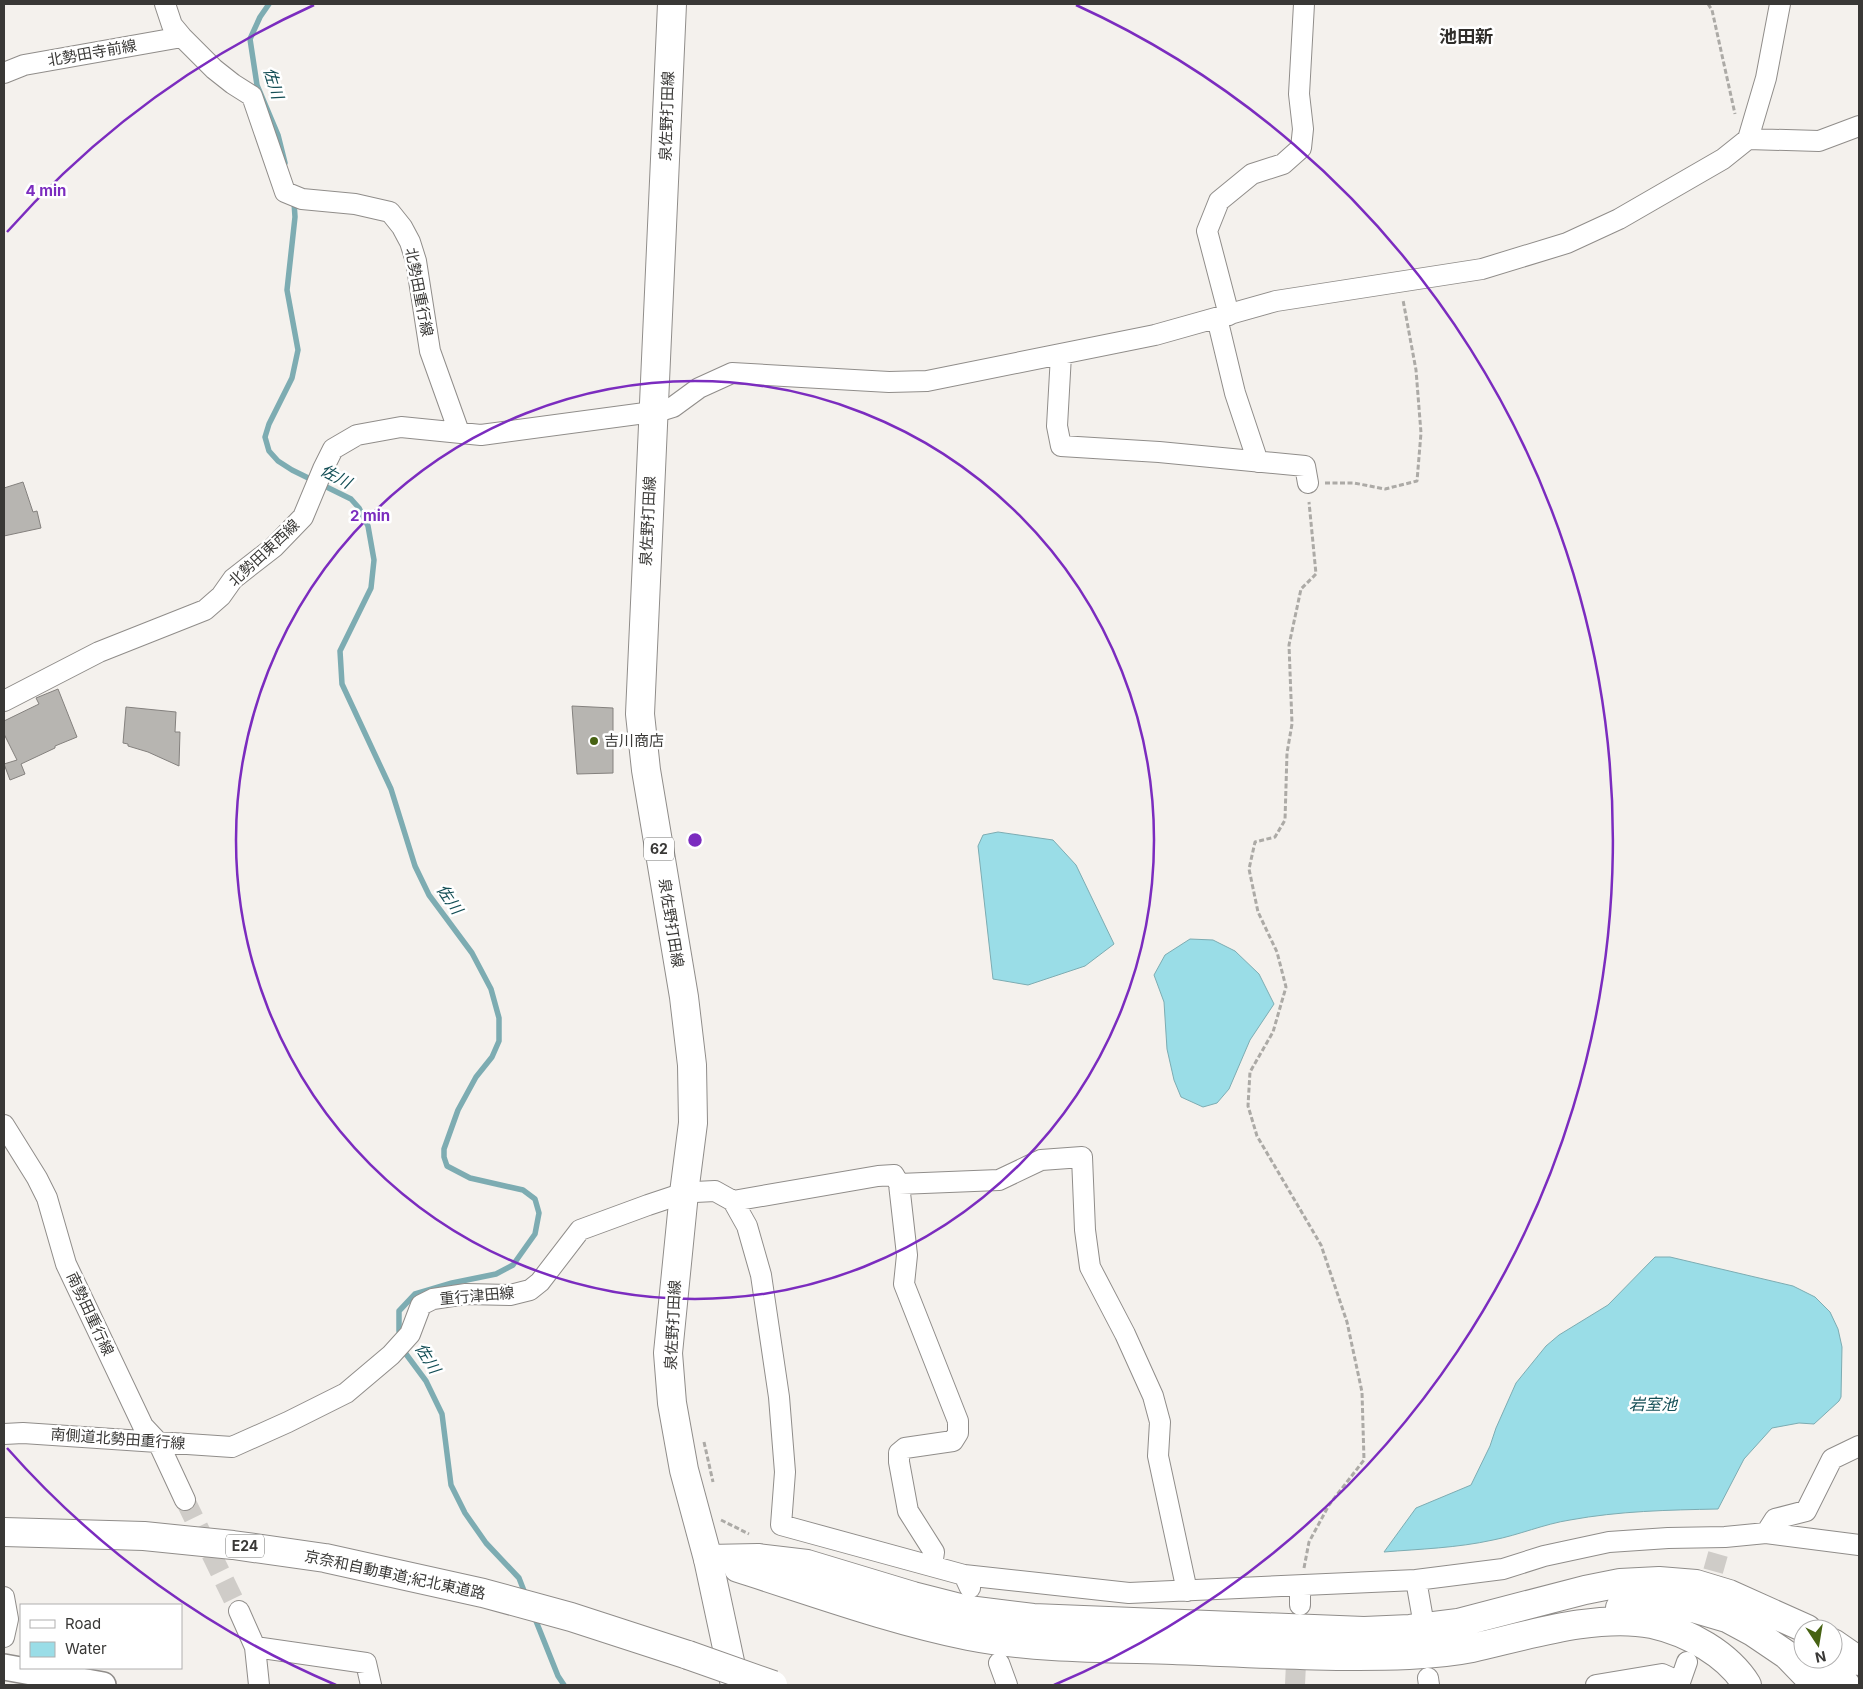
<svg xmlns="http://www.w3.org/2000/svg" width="1863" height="1689" viewBox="0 0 1863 1689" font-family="Inter,'Noto Sans JP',sans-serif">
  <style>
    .water { fill: #9adde7; stroke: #7dacb2 }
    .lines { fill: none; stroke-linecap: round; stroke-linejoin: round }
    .stream { stroke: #7dacb2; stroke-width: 5.5 }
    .building { fill: #b7b5b1; stroke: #84817e }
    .minor-tunnel { stroke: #cfccc8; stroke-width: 20; stroke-dasharray: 20 10; stroke-linecap: butt }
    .minor-casing { stroke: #908d8a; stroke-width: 22 }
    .tertiary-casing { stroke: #908d8a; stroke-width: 28 }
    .primary-casing { stroke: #908d8a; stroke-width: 30 }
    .motorway-casing { stroke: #908d8a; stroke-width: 30 }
    .path { stroke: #acaaa6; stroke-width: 3; stroke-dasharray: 5 2.5; stroke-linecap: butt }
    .minor { stroke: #fff; stroke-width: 20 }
    .tertiary { stroke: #fff; stroke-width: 25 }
    .primary { stroke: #fff; stroke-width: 28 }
    .motorway { stroke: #fff; stroke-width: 28 }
    .motorway-bridge-casing { stroke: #908d8a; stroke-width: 30; stroke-linecap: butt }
    .motorway-bridge { stroke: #fff; stroke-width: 28 }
    .ring { fill: none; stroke: #7b2cbf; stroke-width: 2.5 }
    .poi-dot { fill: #476213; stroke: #fff; stroke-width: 2 }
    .labels { text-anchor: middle; stroke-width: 5; stroke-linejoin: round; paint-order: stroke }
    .shield { fill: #fff; stroke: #747472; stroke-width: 1 }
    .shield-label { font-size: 14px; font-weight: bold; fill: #393836 }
    .street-label { font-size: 15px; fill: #393836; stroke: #fff }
    .poi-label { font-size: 15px; fill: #393836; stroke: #fff; text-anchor: start }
    .water-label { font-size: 16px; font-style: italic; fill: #134e55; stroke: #fff }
    .quarter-label { font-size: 18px; font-weight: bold; fill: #302e2b; stroke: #fff }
    .centre { fill: #7b2cbf; stroke: #fff; stroke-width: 2.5 }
    .ring-label { font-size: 15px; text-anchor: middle; font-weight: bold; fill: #7b2cbf; stroke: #fff; stroke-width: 5; stroke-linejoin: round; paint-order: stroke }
  </style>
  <rect width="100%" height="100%" fill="#f4f1ed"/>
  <path class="water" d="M998 832 1053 840 1076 865 1114 944 1085 966 1028 985 993 979 978 846 983 835Z
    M1190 939 1213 940 1235 951 1259 974 1274 1004 1250 1040 1229 1089 1217 1103 1203 1107 1181 1097 1174 1080 1167 1049 1164 1002 1154 975 1165 955Z
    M1655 1257H1670L1793 1286 1815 1297 1830 1312 1838 1329 1842 1347 1841 1397 1839 1401 1814 1424 1799 1423 1772 1428 1744 1459 1718 1509C1668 1510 1619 1511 1570 1520 1544 1524 1519 1535 1493 1540 1457 1548 1420 1549 1384 1552L1416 1508 1471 1485 1490 1446 1496 1428 1516 1383 1546 1346 1559 1335 1608 1305Z"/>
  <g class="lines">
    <path class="stream" d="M269 4 260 17 250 39 257 85 278 135 285 163
      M294 202 295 217 287 290 298 350 292 378 269 424 265 437 269 451 278 461 292 470 351 499 359 508 368 526 374 560 371 588 340 651 342 684 391 789 415 866 429 895 472 953 491 989 499 1018V1041L492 1057 476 1077 458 1110 444 1149V1157L447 1166 470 1178 523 1190 535 1199 539 1213 535 1234 513 1265 496 1274 452 1283 415 1294 399 1311V1331L401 1337
      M404 1348 406 1354 426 1381 442 1414 451 1485 465 1513 486 1543 519 1578 526 1596
      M534 1616 558 1676 564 1685"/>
  </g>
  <path class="building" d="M23 482 33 512 37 511 41 528 4 536V488Z
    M58 689 77 737 55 746V748L21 764 25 774 10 780 4 764 17 760 4 734V721L39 704 36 698Z
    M572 706 613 708V773L577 774Z
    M126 707 176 712 175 732H180L179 766 148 752 128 746V744L123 743Z"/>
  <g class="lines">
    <path class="minor-tunnel" d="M185 1500 239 1611
      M1705 1600 1718 1554
      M1295 1685 1297 1642"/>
    <defs>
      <path id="minor" d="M165 4 172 25 182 37 214 69 233 84 252 96 285 192 302 199 355 204 390 212 402 227 410 242 416 261 430 351 459 432
        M4 73 24 65 182 37
        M1748 139 1819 141 1859 126
        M1229 315 1207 231 1219 201 1252 174 1283 164 1301 148 1303 129 1299 94 1304 4
        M1217 318 1235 393 1258 462
        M1061 355 1057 426 1061 446 1159 452 1305 466 1308 483
        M4 701 99 652 205 610 221 596 233 579 274 547 303 517 323 469 333 449 357 435 401 427 481 435 660 411 673 407 699 388 732 373 889 382 927 381 1155 335 1276 301 1482 269 1567 243 1619 219 1723 159 1748 139 1766 78 1780 4
        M4 1125 37 1178 47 1198 66 1264 143 1426 158 1442 185 1500
        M899 1184 999 1180 1041 1160 1082 1157 1085 1230 1090 1267 1125 1334 1153 1396 1160 1422 1158 1456 1187 1591
        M733 1201 747 1226 761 1275 779 1397 785 1472 781 1525 964 1575 970 1588
        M4 1434 23 1433 232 1447 288 1422 346 1393 391 1355 410 1334 421 1305 433 1299 466 1294 510 1295 530 1290 540 1282 580 1230 648 1205 684 1193 695 1192 715 1191 733 1201 878 1176 894 1175 899 1184 907 1255 904 1284 958 1421V1433L953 1441 905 1448 899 1453V1462L908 1511 934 1552 932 1566
        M1766 1533 1775 1519 1806 1511 1832 1459 1859 1446
        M964 1575 1129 1593 1416 1580
        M4 1597 8 1619 4 1637
        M1300 1605V1586
        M239 1611 255 1647 366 1663 371 1685
        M1422 1614 1416 1580 1503 1569 1544 1556 1609 1542 1668 1538 1725 1537 1766 1533 1859 1545
        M255 1647 259 1685
        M999 1663 1007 1685
        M1428 1678 1429 1685
        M1680 1682 1687 1662
        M1596 1685 1662 1674 1680 1682 1679 1685"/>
      <path id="tertiary" d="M4 1667 103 1685"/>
      <path id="primary" d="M672 4 640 714 646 770 684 997 692 1065 693 1123 684 1193 668 1353 672 1403 684 1470 708 1559 735 1685"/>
      <path id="motorway" d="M4 1532 144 1536 233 1545 325 1558 483 1593 571 1617 688 1655
        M708 1559 758 1558 807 1564 913 1596 968 1610 1033 1618 1364 1631 1410 1629 1458 1623 1585 1590 1620 1583 1659 1581 1696 1584 1729 1594 1807 1629
        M738 1568C814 1592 890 1620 969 1636 1036 1649 1106 1648 1173 1650 1252 1653 1331 1658 1409 1655 1429 1654 1452 1652 1472 1648 1526 1636 1597 1613 1652 1624 1688 1632 1728 1654 1747 1685
        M1620 1608 1660 1605 1693 1608 1727 1618 1753 1632 1787 1655 1816 1685
        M1833 1643 1859 1661
        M1821 1659 1846 1685"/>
    </defs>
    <use href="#minor" class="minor-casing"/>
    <use href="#tertiary" class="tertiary-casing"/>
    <use href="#primary" class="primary-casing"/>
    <use href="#motorway" class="motorway-casing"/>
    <path class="path" d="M1708 4 1712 10 1735 114
      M1325 483H1354L1385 489 1417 481 1421 433 1416 370 1403 300
      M704 1442 713 1482
      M721 1520 749 1534
      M1304 1568 1309 1542 1329 1505 1364 1460 1362 1392 1347 1322 1321 1245 1257 1136 1248 1106 1250 1072 1273 1032 1286 987 1277 952 1258 912 1249 869 1255 842 1275 837 1285 820 1287 753 1292 724 1289 645 1301 589 1316 574 1309 502"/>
    <use href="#minor" class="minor"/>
    <use href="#tertiary" class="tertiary"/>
    <use href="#primary" class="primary"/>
    <use href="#motorway" class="motorway"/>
    <defs>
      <path id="motorway-bridge" d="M688 1655 773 1685"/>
    </defs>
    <use href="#motorway-bridge" class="motorway-bridge-casing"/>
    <use href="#motorway-bridge" class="motorway-bridge"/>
  </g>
  <g class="ring">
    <circle cx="695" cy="840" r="459"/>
    <path d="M336 1685A918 918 0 0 1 7 1448M7 232A918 918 0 0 1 314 5M1076 5A918 918 0 0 1 1054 1685"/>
  </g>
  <circle class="poi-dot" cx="594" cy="741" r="5"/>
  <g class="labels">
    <g class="shield">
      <rect x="644" y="837.5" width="30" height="23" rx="4"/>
      <rect x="226" y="1534.5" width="38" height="23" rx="4"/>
    </g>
    <g class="shield-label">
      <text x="659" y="854">62</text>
      <text x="245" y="1551">E24</text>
    </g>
    <g class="street-label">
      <text transform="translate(92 53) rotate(-10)" y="5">北勢田寺前線</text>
      <text transform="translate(667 116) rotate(-88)" y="5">泉佐野打田線</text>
      <text transform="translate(419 292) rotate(79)" y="5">北勢田重行線</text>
      <text transform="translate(648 521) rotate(-87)" y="5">泉佐野打田線</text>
      <text transform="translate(264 553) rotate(-43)" y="5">北勢田東西線</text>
      <text transform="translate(671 923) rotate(81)" y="5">泉佐野打田線</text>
      <text transform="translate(477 1296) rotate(-5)" y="5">重行津田線</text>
      <text transform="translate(90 1314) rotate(65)" y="5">南勢田重行線</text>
      <text transform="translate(673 1325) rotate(-87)" y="5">泉佐野打田線</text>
      <text transform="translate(118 1439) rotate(4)" y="5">南側道北勢田重行線</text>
      <text transform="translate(395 1575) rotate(12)" y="5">京奈和自動車道;紀北東道路</text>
    </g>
    <g class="poi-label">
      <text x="604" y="746">吉川商店</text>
    </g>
    <g class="water-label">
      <text transform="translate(274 83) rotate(73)" y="6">佐川</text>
      <text transform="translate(336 476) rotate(28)" y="6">佐川</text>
      <text transform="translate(450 899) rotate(56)" y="6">佐川</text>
      <text transform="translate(428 1358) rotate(58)" y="6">佐川</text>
      <text x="1653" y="1410">岩室池</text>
    </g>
    <g class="quarter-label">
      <text x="1466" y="43">池田新</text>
    </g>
  </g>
  <circle cx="695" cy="840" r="8" class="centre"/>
  <g class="ring-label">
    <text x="46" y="196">4 min</text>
    <text x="370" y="521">2 min</text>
  </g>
  <rect width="1863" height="1689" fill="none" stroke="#393836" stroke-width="10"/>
  <rect x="20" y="1604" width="162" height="65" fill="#ffffff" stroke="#b0afaf"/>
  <rect x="30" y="1620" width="25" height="8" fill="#ffffff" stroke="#b0afaf"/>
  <text x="65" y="1629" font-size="15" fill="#393836">Road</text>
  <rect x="30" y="1642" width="25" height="15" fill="#9adde7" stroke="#b0afaf"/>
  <text x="65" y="1654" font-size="15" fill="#393836">Water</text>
  <g transform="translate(1818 1644) rotate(168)"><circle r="24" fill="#ffffff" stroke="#b0afaf"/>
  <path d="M0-4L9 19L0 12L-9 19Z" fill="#476213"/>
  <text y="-8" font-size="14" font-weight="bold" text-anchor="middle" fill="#393836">N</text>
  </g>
</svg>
